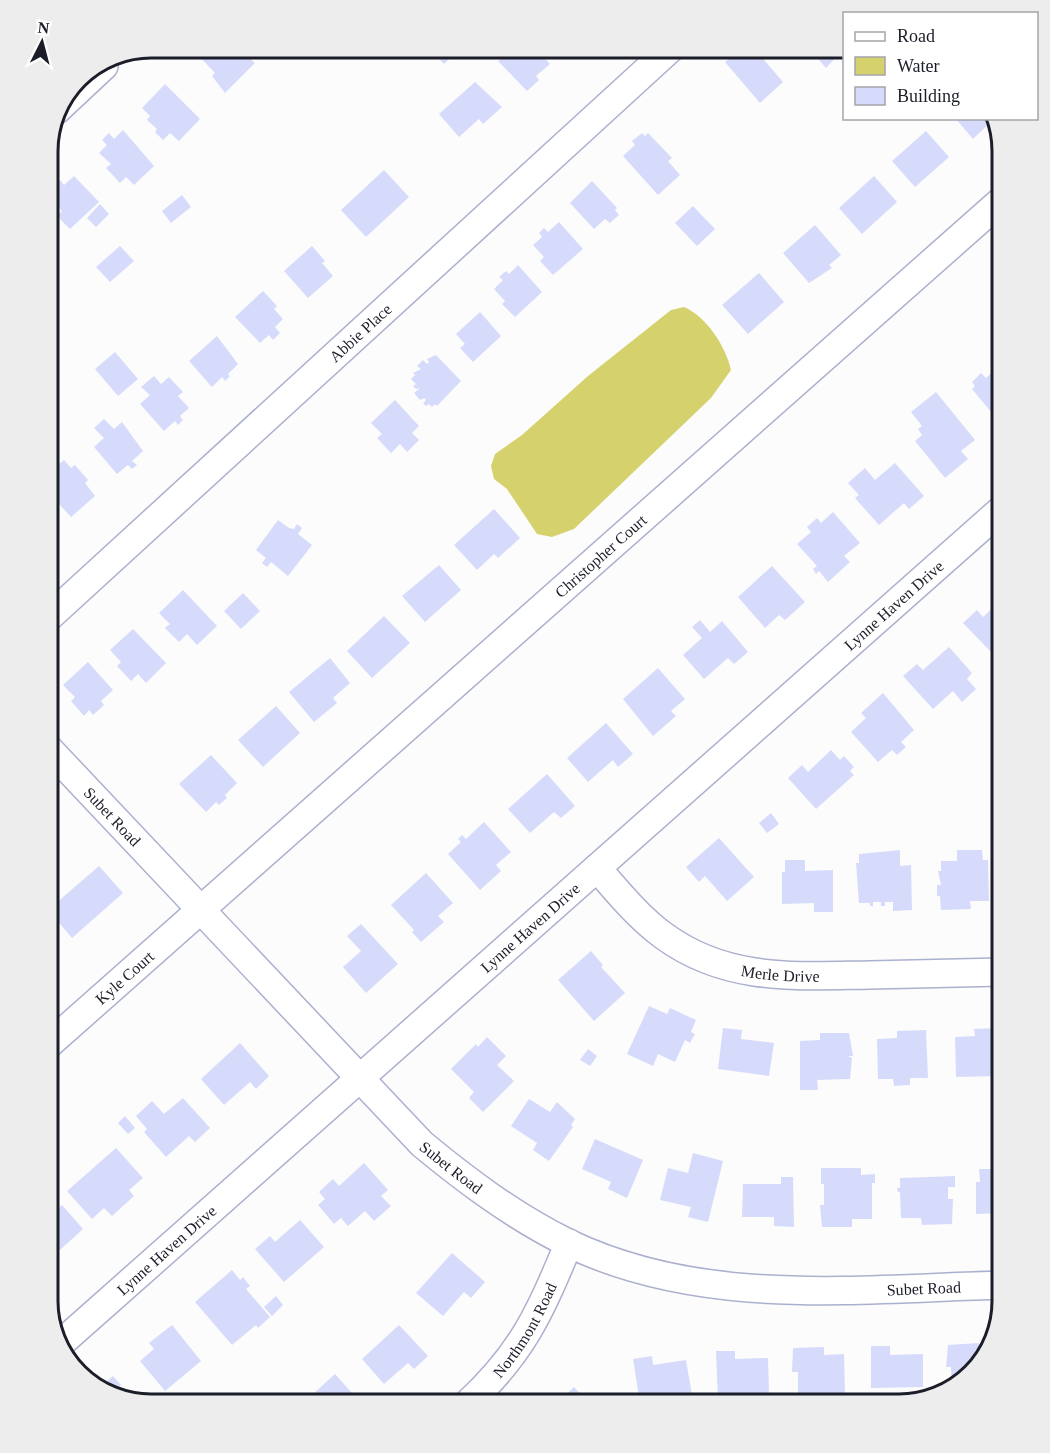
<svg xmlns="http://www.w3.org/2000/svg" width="1050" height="1453" viewBox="0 0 1050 1453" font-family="'Times New Roman',serif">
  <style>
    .water { fill: #d5d26e }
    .building { fill: #d7dbfb }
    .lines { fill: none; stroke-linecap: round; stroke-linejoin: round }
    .street-casing { stroke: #abb0ce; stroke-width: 30 }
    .street { stroke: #fff; stroke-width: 27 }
    .labels { text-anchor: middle; stroke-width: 5; stroke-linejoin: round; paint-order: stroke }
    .street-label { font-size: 16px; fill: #1b1d28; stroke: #fff }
    .rim { fill: none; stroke: #1b1d28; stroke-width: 3 }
  </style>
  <rect width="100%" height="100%" fill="#fcfcfc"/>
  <path class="water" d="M684 307C707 317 726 347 731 370L711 398 574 529 552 537 537 534 507 489 494 479 491 466 495 454 522 435 588 376 671 310Z"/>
  <path class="building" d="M204 48H237L255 63 225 93 212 76 215 73 197 54Z
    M429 48H461L444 64Z
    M512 48H535L550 64 536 76 539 80 527 91 498 61Z
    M733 48H754L783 82 760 103 725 62 736 53Z
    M809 48H835L840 53 826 68Z
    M475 82 502 107 483 124 479 119 459 137 439 114Z
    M165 84 200 119 179 141 170 133 163 140 155 132 157 129 147 120 150 116 142 108Z
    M955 118H993V120L973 139Z
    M123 130 154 166 134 185 126 177 120 183 106 168 111 164 99 153 107 145 102 140 109 133 114 139Z
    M926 131 949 157 915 187 892 161Z
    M642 133 645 136 648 133 672 158 668 161 680 175 658 195 623 156 635 145 632 141Z
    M384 170 409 197 366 237 341 210Z
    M74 176 99 202 70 229 57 216 62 211 51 200 58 193 52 187 60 180 64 185Z
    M874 176 897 202 862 234 839 208Z
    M592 181 617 208 615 210 619 215 610 223 605 219 594 229 570 203Z
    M182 195 191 207 171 223 162 211Z
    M100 204 109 214 96 227 87 218Z
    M693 206 715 229 697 246 675 223Z
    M559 222 583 249 553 275 540 261 544 257 533 245 542 237 539 233 544 228 548 232Z
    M815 225 841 255 829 265 832 268 809 283 783 253Z
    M120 246 134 261 110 282 96 267Z
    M312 246 325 261 322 263 333 276 308 298 284 271Z
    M518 265 542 292 515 317 502 304 505 301 494 289 503 280 499 277 506 271 509 274Z
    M759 273 784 302 748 334 722 305Z
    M263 291 277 306 274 309 283 319 275 327 280 333 273 340 269 335 260 343 235 317Z
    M480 312 501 336 473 362 460 348 465 344 456 334Z
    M217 336 238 364 228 374 230 376 225 381 222 377 212 387 189 361Z
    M115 352 138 379 118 396 95 369Z
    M436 355 461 381 437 406 435 404 432 407 429 404 426 406 423 403 426 400 424 398 420 400 414 393 420 388 416 389 413 386 416 384 411 379 415 375 413 373 421 369 417 366 423 360 427 364 429 362 427 359Z
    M1002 363V425L972 389 975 386 972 382 981 373 986 378Z
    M154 376 161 384 169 377 183 392 178 396 189 408 180 416 183 420 178 425 175 421 164 431 140 404 150 395 141 387Z
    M936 392 975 440 961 451 968 459 945 478 915 441 922 435 918 429 922 426 911 412Z
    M395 400 419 426 412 433 419 440 407 452 400 444 391 453 377 438 382 434 371 423Z
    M104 419 114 429 122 422 143 451 132 461 137 465 132 469 128 465 117 474 94 447 104 438 94 428Z
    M64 460 71 468 75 465 88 480 85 483 95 496 71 517 48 492 59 481 51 471Z
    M895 463 924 496 909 509 904 503 879 525 855 498 859 495 848 483 865 468 875 480Z
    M494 509 520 538 498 558 494 554 477 570 454 545Z
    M833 512 860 543 844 556 850 562 828 582 819 571 816 574 813 569 817 566 797 544 811 532 807 527 817 518 821 523Z
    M278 520 289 528 294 529 297 524 302 528 298 534 312 545 288 576 271 562 267 567 262 563 266 558 256 550Z
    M439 565 461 590 425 622 402 596Z
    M772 566 805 602 785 620 779 615 765 628 738 597Z
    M183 590 217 626 197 645 187 634 179 642 165 628 170 624 159 613Z
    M243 593 260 611 241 629 224 611Z
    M1002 599V646L993 654 963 623 977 610 983 617Z
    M384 616 410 643 372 678 347 651Z
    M700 620 710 632 722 621 748 652 734 664 728 658 704 679 683 655 702 638 692 627Z
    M133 629 166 663 146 683 138 674 131 681 117 666 121 662 110 650Z
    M949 647 972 673 967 679 976 689 962 702 953 691 933 709 903 676 917 664 923 670Z
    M330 658 350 683 333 698 337 703 314 722 289 692Z
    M88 662 113 690 101 701 104 705 93 715 89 710 84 716 71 701 75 697 63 685Z
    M658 668 685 699 671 711 676 716 653 736 623 699Z
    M883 693 914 730 901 742 906 747 897 755 892 750 878 762 851 732 866 718 861 713Z
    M276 706 300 733 263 767 238 740Z
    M606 723 633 754 618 767 613 760 588 782 567 758Z
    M831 750 840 760 844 756 854 767 850 771 854 775 816 809 788 778 802 765 808 772Z
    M211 755 237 783 225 795 227 798 219 805 216 802 206 812 179 784Z
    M547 774 575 806 561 818 554 812 530 833 508 809Z
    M771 813 779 824 767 833 759 823Z
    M484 822 511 852 496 865 501 871 480 890 448 854 461 842 458 839 462 835 466 839Z
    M719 838 754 877 727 901 705 876 699 882 686 867Z
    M900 850V866L911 865 912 910 893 911V902H885V906H881V902H873V906H870V903H859L856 863H859V854Z
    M957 850H982L983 860H988L989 901H970L971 909 941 910 940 896H937V885H941L938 871H941V861H957Z
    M785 860H805V871L833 870V912H814V903L782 904V872H785Z
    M99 866 123 893 72 938 48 910Z
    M426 873 453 903 438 916 444 922 421 942 412 932 414 930 391 905Z
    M361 924 398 964 366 993 343 967 361 951 347 936Z
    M591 951 603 965 601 967 625 993 594 1021 558 980Z
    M649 1006 667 1014 670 1008 696 1020 691 1032 695 1034 690 1043 685 1040 675 1062 658 1054 653 1066 627 1054Z
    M723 1028 742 1030 741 1039 774 1043 769 1076 718 1069Z
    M1002 1028V1076L956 1077 955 1037 975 1036 974 1029Z
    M926 1030 928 1078H910V1085L894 1086 893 1079H878L877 1039 897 1038V1031Z
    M820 1033H849L853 1056H848L852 1058 850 1079 817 1080 818 1090H800V1041L820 1040Z
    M487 1037 506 1056 497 1065 514 1081 483 1112 469 1098 474 1092 451 1069 476 1044 478 1047Z
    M240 1043 269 1076 256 1089 250 1082 224 1105 201 1079Z
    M588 1049 597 1056 590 1066 580 1060Z
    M183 1098 210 1128 195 1142 189 1136 166 1157 144 1132 147 1129 136 1116 152 1101 164 1114Z
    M529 1099 550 1112 557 1102 575 1119 571 1125 573 1127 549 1161 533 1150 537 1143 511 1126Z
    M125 1116 135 1128 128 1134 118 1123Z
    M595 1139 643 1160 627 1198 608 1189 611 1182 582 1169Z
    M116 1148 143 1178 129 1190 134 1196 112 1216 104 1208 92 1219 67 1191Z
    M693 1153 723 1161 708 1222 688 1217 691 1207 660 1200 668 1168 688 1173Z
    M364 1163 388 1190 381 1196 391 1206 374 1221 365 1211 348 1226 341 1218 334 1224 318 1205 325 1199 319 1192 333 1179 339 1186Z
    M821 1168H861V1175L875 1174V1183H872V1219H852V1227H822L820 1205H824V1184H821Z
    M979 1169H1002V1213L976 1214V1182H980Z
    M955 1176V1187H948V1199H953L952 1224 922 1225 921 1218H901L900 1192H898L897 1188H900V1178Z
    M781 1177H793L794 1227 774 1226V1217H742L743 1184H781Z
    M62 1205 83 1229 48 1261V1217Z
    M300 1220 324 1247 284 1282 255 1249 270 1236 275 1242Z
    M452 1253 485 1282 471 1298 464 1292 443 1316 416 1293Z
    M232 1270 240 1280 243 1277 250 1286 246 1289 270 1317 258 1328 256 1325 232 1345 195 1302Z
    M276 1296 283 1305 272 1316 264 1307Z
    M172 1325 201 1361 165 1391 140 1361 154 1349 149 1343Z
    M399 1325 428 1356 414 1369 408 1363 384 1384 362 1359Z
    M979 1343V1351L989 1350 988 1353 952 1389 951 1367H946L948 1345Z
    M871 1346H890V1355L923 1354V1387L871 1388Z
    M824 1347V1355L844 1354 845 1394 798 1395V1372H792L793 1348Z
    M716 1351H735V1359L768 1358 769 1393H764V1405H739L738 1394H726V1401H718Z
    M652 1356 653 1365 686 1360 692 1395 683 1397 684 1405H663L662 1399 640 1403 633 1359Z
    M335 1374 360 1402 362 1400 367 1405H301Z
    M113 1376 121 1385 119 1387 132 1401 98 1389Z
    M574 1387 590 1405H563L559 1401Z"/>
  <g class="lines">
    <defs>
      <g id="street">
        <path d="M57 110 104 66"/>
        <path id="s1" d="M48 618 671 48"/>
        <path id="s2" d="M48 748 422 1144C468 1182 515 1217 568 1243 703 1308 858 1289 1002 1285"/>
        <path id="s3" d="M597 868C618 892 638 917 664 936 727 982 796 976 870 975 914 974 958 973 1002 972"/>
        <path id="s4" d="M48 1045 1002 200"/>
        <path id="s5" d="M60 1344 1002 509"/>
        <path id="s6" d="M466 1405C523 1353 540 1312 569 1243"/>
      </g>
    </defs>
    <use href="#street" class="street-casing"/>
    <use href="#street" class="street"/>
  </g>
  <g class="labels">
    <g class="street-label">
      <text dy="6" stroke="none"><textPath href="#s1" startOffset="423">Abbie Place</textPath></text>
      <text dy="6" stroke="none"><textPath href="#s4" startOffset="738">Christopher Court</textPath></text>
      <text dy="6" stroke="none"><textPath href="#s5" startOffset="1114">Lynne Haven Drive</textPath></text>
      <text dy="6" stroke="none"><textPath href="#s2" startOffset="94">Subet Road</textPath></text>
      <text dy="6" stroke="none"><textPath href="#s5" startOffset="628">Lynne Haven Drive</textPath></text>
      <text dy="6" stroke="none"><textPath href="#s3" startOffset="220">Merle Drive</textPath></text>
      <text dy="6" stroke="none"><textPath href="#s4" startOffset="102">Kyle Court</textPath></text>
      <text dy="6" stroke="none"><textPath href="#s2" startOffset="582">Subet Road</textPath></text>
      <text dy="6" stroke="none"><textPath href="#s5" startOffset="142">Lynne Haven Drive</textPath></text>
      <text dy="6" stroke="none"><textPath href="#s2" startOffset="1084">Subet Road</textPath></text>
      <text dy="6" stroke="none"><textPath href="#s6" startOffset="96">Northmont Road</textPath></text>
    </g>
  </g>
  <path d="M0 0H1050V1453H0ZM151 58H899A93 93 0 0 1 992 151V1301A93 93 0 0 1 899 1394H151A93 93 0 0 1 58 1301V151A93 93 0 0 1 151 58Z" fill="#ededee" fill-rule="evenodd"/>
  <path class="rim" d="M151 58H899A93 93 0 0 1 992 151V1301A93 93 0 0 1 899 1394H151A93 93 0 0 1 58 1301V151A93 93 0 0 1 151 58Z"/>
  <rect x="843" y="12" width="195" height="108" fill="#ffffff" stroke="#a4a5a9" stroke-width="1.5"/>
  <rect x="855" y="32" width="30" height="9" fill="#ffffff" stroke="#a4a5a9" stroke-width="1.5"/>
  <text x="897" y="42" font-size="18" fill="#1b1d28">Road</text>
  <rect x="855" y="57" width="30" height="18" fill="#d5d26e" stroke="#a4a5a9" stroke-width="1.5"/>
  <text x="897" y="72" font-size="18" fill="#1b1d28">Water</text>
  <rect x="855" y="87" width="30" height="18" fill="#d7dbfb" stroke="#a4a5a9" stroke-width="1.5"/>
  <text x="897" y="102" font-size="18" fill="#1b1d28">Building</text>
  <g transform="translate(42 42) rotate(6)" stroke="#ffffff" stroke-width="4.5" paint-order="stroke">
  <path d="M0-4.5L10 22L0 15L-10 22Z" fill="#1b1d28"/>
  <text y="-9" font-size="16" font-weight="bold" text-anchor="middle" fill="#1b1d28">N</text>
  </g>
</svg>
